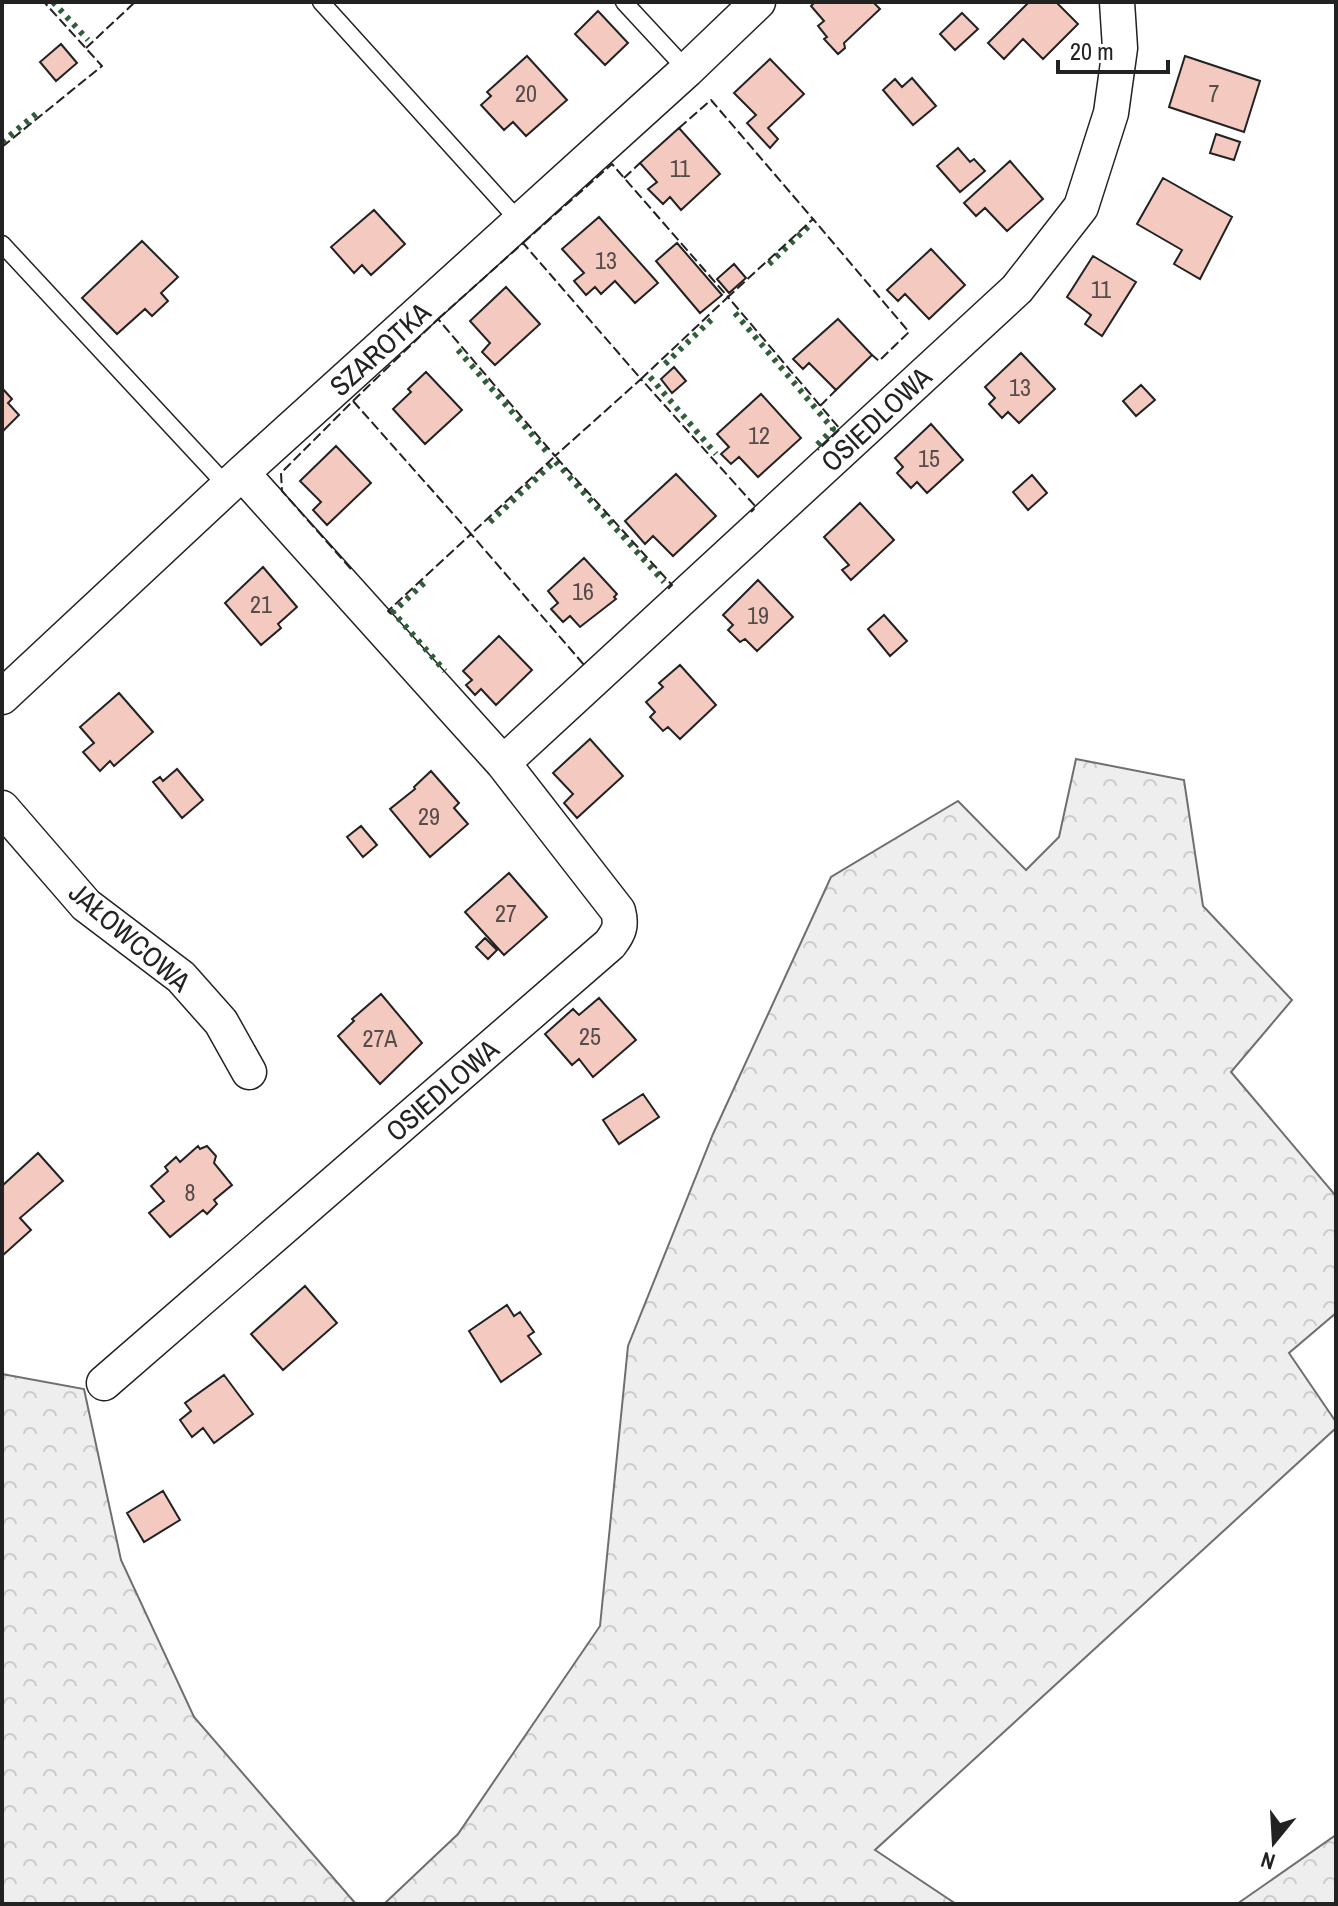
<svg xmlns="http://www.w3.org/2000/svg" width="1338" height="1906" viewBox="0 0 1338 1906" font-family="'Archivo Narrow',sans-serif">
  <style>
    .forest { fill: url(#forest-crowns); stroke: #6f6f6f; stroke-width: 2 }
    .building { fill: #f3c9c0; stroke: #222; stroke-width: 2 }
    .lines { fill: none; stroke-linecap: round; stroke-linejoin: round }
    .service-casing { stroke: #222; stroke-width: 19 }
    .minor-casing { stroke: #222; stroke-width: 37 }
    .service { stroke: #fff; stroke-width: 16 }
    .minor { stroke: #fff; stroke-width: 34 }
    .hedge { stroke: #2f5e38; stroke-width: 6; stroke-dasharray: 4 6; stroke-linecap: butt }
    .fence { stroke: #222; stroke-width: 2; stroke-dasharray: 10 4; stroke-linecap: butt }
    .labels { text-anchor: middle; stroke-width: 6; stroke-linejoin: round; paint-order: stroke }
    .number-label { font-size: 24px; fill: #564c4a }
    .street-label { font-size: 28px; fill: #222; stroke: #fff }
  </style>
  <defs>
    <pattern id="forest-crowns" width="20" height="18" patternUnits="userSpaceOnUse" patternTransform="scale(2)"><rect width="20" height="18" fill="#eee"/><path d="M2 6a3 3 0 1 1 6 0M12 15a3 3 0 1 1 6 0" fill="none" stroke="#ccc"/></pattern>
  </defs>
  <rect width="100%" height="100%" fill="#fff"/>
  <path class="forest" d="M1076 759 1184 780 1203 906 1292 1000 1231 1072 1336 1196V1313L1289 1353 1336 1422V1428L875 1850 956 1904H384L458 1834 600 1626 628 1346 713 1134 831 877 958 801 1026 870 1059 837Z
    M2 1374 84 1389 121 1560 194 1717 356 1904H2Z
    M1336 1835V1904H1237Z"/>
  <path class="building" d="M815 2H873L880 9 844 43 845 48 838 54 824 39 827 37 818 26 824 21 811 6Z
    M1029 2H1056L1078 24 1043 59 1023 39 1004 59 988 43Z
    M598 11 628 43 605 65 575 34Z
    M962 13 978 29 955 50 940 34Z
    M61 44 77 63 56 81 40 62Z
    M527 56 567 100 526 136 513 122 504 130 481 105 491 96 487 92Z
    M1185 56 1260 81 1244 132 1169 107Z
    M770 59 804 94 768 128 778 139 770 148 747 123 756 115 734 93Z
    M912 78 936 106 913 125 883 90 895 79 902 87Z
    M679 128 720 174 681 210 670 197 663 204 648 189 657 182 640 163Z
    M1216 134 1240 142 1234 160 1210 153Z
    M958 148 970 162 974 159 985 171 960 192 937 166Z
    M1010 161 1043 199 1007 231 985 208 976 216 964 203Z
    M1163 178 1232 217 1200 279 1174 264 1182 250 1137 224Z
    M374 210 405 244 371 275 362 265 354 273 331 247Z
    M599 217 658 283 635 303 615 281 601 294 595 287 586 295 574 281 584 273 562 249Z
    M142 241 178 277 161 293 168 301 152 316 145 309 117 334 82 298Z
    M677 243 722 295 700 313 656 261Z
    M931 249 965 285 929 319 905 294 898 301 887 290Z
    M1093 256 1136 282 1102 336 1085 324 1091 315 1067 297Z
    M734 264 746 278 729 293 717 279Z
    M506 287 540 324 495 365 482 352 490 343 470 321Z
    M838 319 872 355 836 390 809 363 803 369 793 359Z
    M1021 353 1055 389 1019 423 1008 412 1002 418 989 404 995 398 985 387Z
    M674 367 686 381 672 393 661 379Z
    M426 372 462 410 425 444 393 409 411 392 408 389Z
    M1141 385 1155 400 1136 416 1123 401Z
    M2 388 12 399 8 403 19 415 2 432Z
    M761 394 801 438 758 477 739 457 731 464 721 454 729 447 717 434Z
    M931 424 963 460 927 493 917 482 911 488 897 473 903 467 895 458Z
    M336 446 371 483 327 525 313 510 321 502 300 481Z
    M676 474 716 516 673 556 653 536 645 544 625 521Z
    M1032 475 1047 493 1028 510 1013 492Z
    M860 503 894 540 851 580 842 570 849 565 824 537Z
    M584 558 617 594 614 597 616 599 580 627 570 616 563 622 551 609 558 603 548 591Z
    M263 567 297 607 278 624 281 628 261 645 225 603Z
    M758 580 793 617 757 651 745 639 740 642 728 630 733 625 723 615Z
    M884 615 907 641 890 656 868 629Z
    M499 636 532 670 496 705 481 689 475 695 466 685 472 680 463 671Z
    M680 665 716 705 680 739 668 727 663 731 650 717 655 712 646 702 663 687 659 683Z
    M119 693 153 732 114 766 110 761 100 771 83 752 94 743 80 727Z
    M590 739 623 776 577 818 564 803 573 794 553 773Z
    M177 769 203 800 182 818 153 782 160 777 163 781Z
    M431 771 459 803 454 808 468 824 430 857 390 809 415 789 414 787Z
    M361 826 377 845 363 857 347 837Z
    M509 873 547 917 504 955 465 912Z
    M485 938 497 950 488 959 476 947Z
    M381 994 422 1043 380 1084 338 1036 354 1021 352 1019Z
    M599 998 636 1040 593 1077 579 1059 572 1065 545 1034 573 1009 579 1015Z
    M643 1094 659 1117 619 1144 603 1120Z
    M198 1146 200 1149 207 1146 216 1156 214 1163 232 1185 214 1200 217 1204 207 1214 203 1210 170 1237 149 1213 164 1201 151 1186 168 1171 165 1167 176 1157 180 1162Z
    M38 1153 63 1181 20 1218 31 1230 2 1256V1186Z
    M305 1286 337 1323 283 1370 251 1334Z
    M507 1305 514 1316 520 1312 534 1332 528 1336 541 1354 501 1382 469 1331Z
    M224 1375 253 1414 214 1443 203 1428 192 1437 180 1420 191 1411 185 1403Z
    M163 1491 180 1520 144 1542 127 1513Z"/>
  <g class="lines">
    <defs>
      <path id="service" d="M321 2 520 222
        M624 2 687 70
        M2 244 228 487"/>
      <path id="minor" d="M2 697 242 473 687 70 758 2
        M503 763 1017 289 1081 207 1111 113 1120 48 1117 2
        M2 808 86 905 181 977 221 1022 249 1072
        M104 1383 610 944C619 932 622 926 618 911L503 763 242 473"/>
    </defs>
    <use href="#service" class="service-casing"/>
    <use href="#minor" class="minor-casing"/>
    <use href="#service" class="service"/>
    <use href="#minor" class="minor"/>
    <path class="hedge" d="M53 2 88 40
      M2 142 36 114
      M769 264 811 224
      M735 313 833 429 817 445
      M458 350 547 452
      M665 364 712 319
      M650 377 716 454
      M490 522 555 461 664 582
      M424 583 393 612 445 671"/>
    <path class="fence" d="M86 48 135 2
      M679 128 711 100 813 219
      M2 147 102 66 44 2
      M624 178 640 163
      M523 243 612 164 728 297 813 219 909 332 879 361 872 355
      M438 319 523 243 641 379 728 297 840 429 818 450
      M353 401 438 319 555 456 641 379 756 507 751 512
      M820 406 836 390
      M351 569 282 491 281 473 353 401 471 534 555 456 672 585 668 589
      M391 614 388 611 471 534 585 666"/>
  </g>
  <g class="labels">
    <g class="number-label">
      <text x="526" y="102">20</text>
      <text x="1214" y="102">7</text>
      <text x="680" y="177">11</text>
      <text x="606" y="269">13</text>
      <text x="1101" y="298">11</text>
      <text x="1020" y="396">13</text>
      <text x="759" y="444">12</text>
      <text x="929" y="467">15</text>
      <text x="583" y="600">16</text>
      <text x="261" y="613">21</text>
      <text x="758" y="624">19</text>
      <text x="429" y="825">29</text>
      <text x="506" y="922">27</text>
      <text x="590" y="1045">25</text>
      <text x="380" y="1047">27A</text>
      <text x="190" y="1201">8</text>
    </g>
    <g class="street-label">
      <text transform="translate(380 349) rotate(-42)" y="10">SZAROTKA</text>
      <text transform="translate(876 419) rotate(-43)" y="10">OSIEDLOWA</text>
      <text transform="translate(130 937) rotate(41)" y="10">JAŁOWCOWA</text>
      <text transform="translate(442 1090) rotate(-41)" y="10">OSIEDLOWA</text>
    </g>
  </g>
  <rect width="1338" height="1906" fill="none" stroke="#222222" stroke-width="8"/>
  <g transform="translate(1274 1842) rotate(198)" stroke="#ffffff" stroke-width="6" paint-order="stroke">
  <path d="M0-6L14 30L0 20L-14 30Z" fill="#222222"/>
  <text y="-12" font-size="22" font-weight="bold" text-anchor="middle" fill="#222222">N</text>
  </g>
  <path d="M1058 60v12h110v-12" fill="none" stroke="#222222" stroke-width="4"/>
  <text x="1070" y="60" font-size="24" fill="#222222" stroke="#ffffff" stroke-width="6" paint-order="stroke">20 m</text>
</svg>
